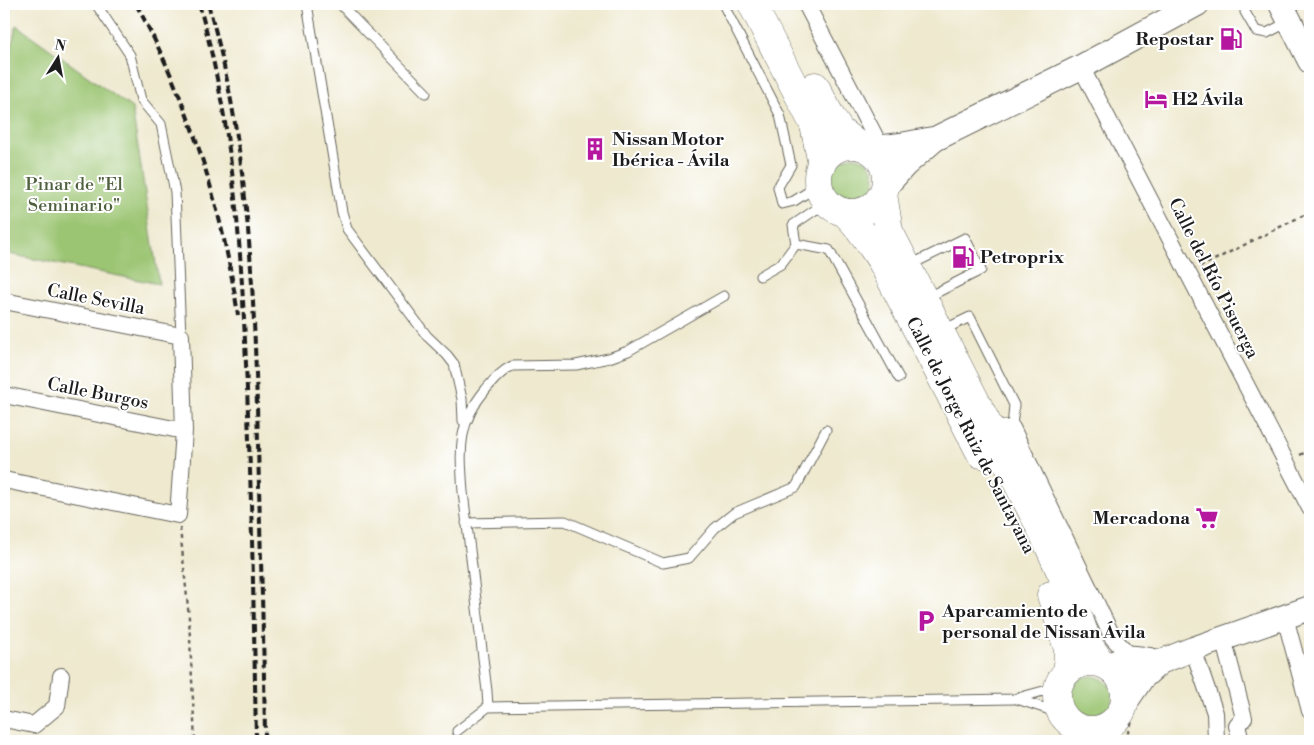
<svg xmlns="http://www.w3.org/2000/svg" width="1314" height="745" viewBox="0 0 1314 745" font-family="'Libre Bodoni',serif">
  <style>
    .green { fill: #9bc572; stroke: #5c7047 }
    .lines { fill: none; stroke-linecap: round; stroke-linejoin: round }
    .lane-casing { stroke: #66645b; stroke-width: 11 }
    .street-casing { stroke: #66645b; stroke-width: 18 }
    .secondary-casing { stroke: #66645b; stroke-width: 26 }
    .highway-casing { stroke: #66645b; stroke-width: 29 }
    .path { stroke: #66645b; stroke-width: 2.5; stroke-dasharray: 4 4; stroke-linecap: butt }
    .lane { stroke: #fff; stroke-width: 9 }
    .street { stroke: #fff; stroke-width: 16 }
    .secondary { stroke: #fff; stroke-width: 24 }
    .highway { stroke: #fff; stroke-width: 28 }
    .rail { stroke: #1c1c1c; stroke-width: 4; stroke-dasharray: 8 4; stroke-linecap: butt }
    .labels { text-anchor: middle; stroke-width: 4; stroke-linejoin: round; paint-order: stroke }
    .poi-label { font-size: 18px; font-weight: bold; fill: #1c1c1c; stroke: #fff; text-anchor: start }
    .park-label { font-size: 18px; fill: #4f603e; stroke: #fff }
    .street-label { font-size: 18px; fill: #1c1c1c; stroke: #fff }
  </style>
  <rect width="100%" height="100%" fill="#fff"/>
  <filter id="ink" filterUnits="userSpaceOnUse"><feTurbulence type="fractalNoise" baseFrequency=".02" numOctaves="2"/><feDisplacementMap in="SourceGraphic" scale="10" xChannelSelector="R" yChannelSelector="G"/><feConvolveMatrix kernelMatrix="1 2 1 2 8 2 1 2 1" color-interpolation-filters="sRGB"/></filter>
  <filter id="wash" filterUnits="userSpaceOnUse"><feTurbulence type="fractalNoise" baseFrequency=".0096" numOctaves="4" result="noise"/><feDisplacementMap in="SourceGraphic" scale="20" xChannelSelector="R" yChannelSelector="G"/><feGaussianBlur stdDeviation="1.12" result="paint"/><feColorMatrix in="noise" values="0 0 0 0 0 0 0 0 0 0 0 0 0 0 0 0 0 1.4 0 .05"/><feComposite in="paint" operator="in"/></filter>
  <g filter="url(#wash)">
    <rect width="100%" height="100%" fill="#eee9cf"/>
    <path class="green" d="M4 4H11L7 38H4Z
      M16 25 132 108 159 284 4 253V139L6 75Z
      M831 179a22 22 0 1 1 44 0a22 22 0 1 1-44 0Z
      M1069 698a22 22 0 1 1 44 0a22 22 0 1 1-44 0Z"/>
  </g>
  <g filter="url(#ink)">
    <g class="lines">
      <defs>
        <path id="lane" d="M96 4 130 55 141 100 161 124 175 192 181 336
          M307 4 342 212 347 229 427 336 447 355 454 364 462 399 463 421
          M340 4 426 93
          M723 4 780 115 791 165 778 187 782 204 794 201 819 185
          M1246 4 1245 12 1256 31 1267 33 1290 21
          M796 244 829 250 899 378
          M910 265 965 238 981 270 926 298
          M760 276 781 264 796 244 793 225 815 210 830 205
          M943 330 970 317 1014 405 1012 428
          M466 523 565 521 663 563 689 558 715 528 734 513 796 487 826 430
          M1017 699 1062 714
          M488 707 487 691 463 492C460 449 457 424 486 389 493 381 501 371 512 366L576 365 609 358 628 351 724 296
          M457 731 488 707 1014 699 1058 687"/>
        <path id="street" d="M806 4 881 148 883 165
          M1081 67 1310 508
          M4 301 181 336 184 431 178 515 4 480
          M4 395 184 431
          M990 430 1012 428 1113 638 1130 656 1135 665
          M1285 617 1310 711
          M1223 638 1244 718 1237 726 1241 741
          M1193 649 1215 713 1216 741
          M4 719 34 725 57 706 61 676"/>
        <path id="secondary" d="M1281 4 1310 61
          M868 149 901 145 933 139
          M886 186 905 165 935 139 1081 67 1197 4
          M1109 666C1130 653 1137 658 1160 662
          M1125 703 1142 678 1160 662 1193 649 1310 608"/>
        <path id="highway" d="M752 4 814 125 822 164
          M815 86 831 117 840 131 859 146
          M818 179a34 34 0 1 1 68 0a34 34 0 1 1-68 0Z
          M883 194 889 231 1041 529 1068 588 1088 644 1101 663
          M844 212C860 227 870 244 882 262L981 454
          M1051 595 1068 649V671
          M1057 696a34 34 0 1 1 68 0a34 34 0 1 1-68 0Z"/>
      </defs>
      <use href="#lane" class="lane-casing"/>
      <use href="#street" class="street-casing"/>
      <use href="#secondary" class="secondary-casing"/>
      <use href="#highway" class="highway-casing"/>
      <path class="path" d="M1200 267 1310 212
        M1300 455 1310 450
        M180 528 189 618 195 741
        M1061 726 1066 732 1068 741
        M1125 741 1132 721"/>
      <use href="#lane" class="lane"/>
      <use href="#street" class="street"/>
      <use href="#secondary" class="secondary"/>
      <use href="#highway" class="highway"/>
      <path class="rail" d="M136 4C189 101 222 206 238 315
        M199 4C235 131 242 258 247 389 252 507 254 624 256 741
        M208 4C250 146 254 295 258 442 260 542 264 642 265 741"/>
    </g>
  </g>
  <defs>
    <symbol id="fuel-bare" viewBox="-9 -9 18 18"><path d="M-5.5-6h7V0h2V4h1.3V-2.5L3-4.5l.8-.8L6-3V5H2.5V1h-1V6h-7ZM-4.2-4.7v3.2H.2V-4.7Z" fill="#b5179e" stroke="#fff" stroke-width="2.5" paint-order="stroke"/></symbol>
    <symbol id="hotel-bare" viewBox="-9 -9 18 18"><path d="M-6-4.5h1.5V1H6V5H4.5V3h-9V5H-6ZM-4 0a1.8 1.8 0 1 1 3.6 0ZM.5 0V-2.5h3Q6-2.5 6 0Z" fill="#b5179e" stroke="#fff" stroke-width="2.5" paint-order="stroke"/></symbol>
    <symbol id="building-bare" viewBox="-9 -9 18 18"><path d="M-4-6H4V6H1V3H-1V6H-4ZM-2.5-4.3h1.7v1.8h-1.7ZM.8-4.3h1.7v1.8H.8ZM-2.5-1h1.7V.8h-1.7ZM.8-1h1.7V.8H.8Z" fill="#b5179e" stroke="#fff" stroke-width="2.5" paint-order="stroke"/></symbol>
    <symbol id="supermarket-bare" viewBox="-9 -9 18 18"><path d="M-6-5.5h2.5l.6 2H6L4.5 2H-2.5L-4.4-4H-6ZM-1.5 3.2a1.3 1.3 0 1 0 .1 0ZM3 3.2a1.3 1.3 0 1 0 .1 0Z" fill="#b5179e" stroke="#fff" stroke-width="2.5" paint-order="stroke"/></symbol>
    <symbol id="parking-bare" viewBox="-9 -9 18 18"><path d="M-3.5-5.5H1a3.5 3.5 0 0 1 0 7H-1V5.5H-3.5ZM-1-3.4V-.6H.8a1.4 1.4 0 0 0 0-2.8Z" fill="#b5179e" stroke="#fff" stroke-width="2.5" paint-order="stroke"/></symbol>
  </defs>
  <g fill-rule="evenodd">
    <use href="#fuel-bare" x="1215" y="23" width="32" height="32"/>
    <use href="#hotel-bare" x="1140" y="83" width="32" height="32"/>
    <use href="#building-bare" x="579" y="133" width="32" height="32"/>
    <use href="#fuel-bare" x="947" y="241" width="32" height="32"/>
    <use href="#supermarket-bare" x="1191" y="502" width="32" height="32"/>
    <use href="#parking-bare" x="910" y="605" width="32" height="32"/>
  </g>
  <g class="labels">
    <g class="poi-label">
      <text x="1214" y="45" text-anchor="end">Repostar</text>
      <text x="1172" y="105">H2 Ávila</text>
      <text x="612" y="145">Nissan Motor<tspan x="612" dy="21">Ibérica - Ávila</tspan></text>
      <text x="980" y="263">Petroprix</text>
      <text x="1190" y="524" text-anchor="end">Mercadona</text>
      <text x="942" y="617">Aparcamiento de<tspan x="942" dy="21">personal de Nissan Ávila</tspan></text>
    </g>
    <g class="park-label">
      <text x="74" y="190">Pinar de "El<tspan x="74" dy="21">Seminario"</tspan></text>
    </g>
    <g class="street-label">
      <text transform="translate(1214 278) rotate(63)" y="6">Calle del Río Pisuerga</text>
      <text transform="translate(96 299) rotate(11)" y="6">Calle Sevilla</text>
      <text transform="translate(98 393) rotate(11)" y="6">Calle Burgos</text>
      <text transform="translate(971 435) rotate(63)" y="6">Calle de Jorge Ruiz de Santayana</text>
    </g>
  </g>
  <rect width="1314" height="745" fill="none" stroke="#fff" stroke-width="20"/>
  <g transform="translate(58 58) rotate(11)" stroke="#ffffff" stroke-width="4" paint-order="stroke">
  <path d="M0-4L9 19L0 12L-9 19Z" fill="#1c1c1c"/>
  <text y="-8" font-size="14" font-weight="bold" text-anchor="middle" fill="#1c1c1c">N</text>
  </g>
</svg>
